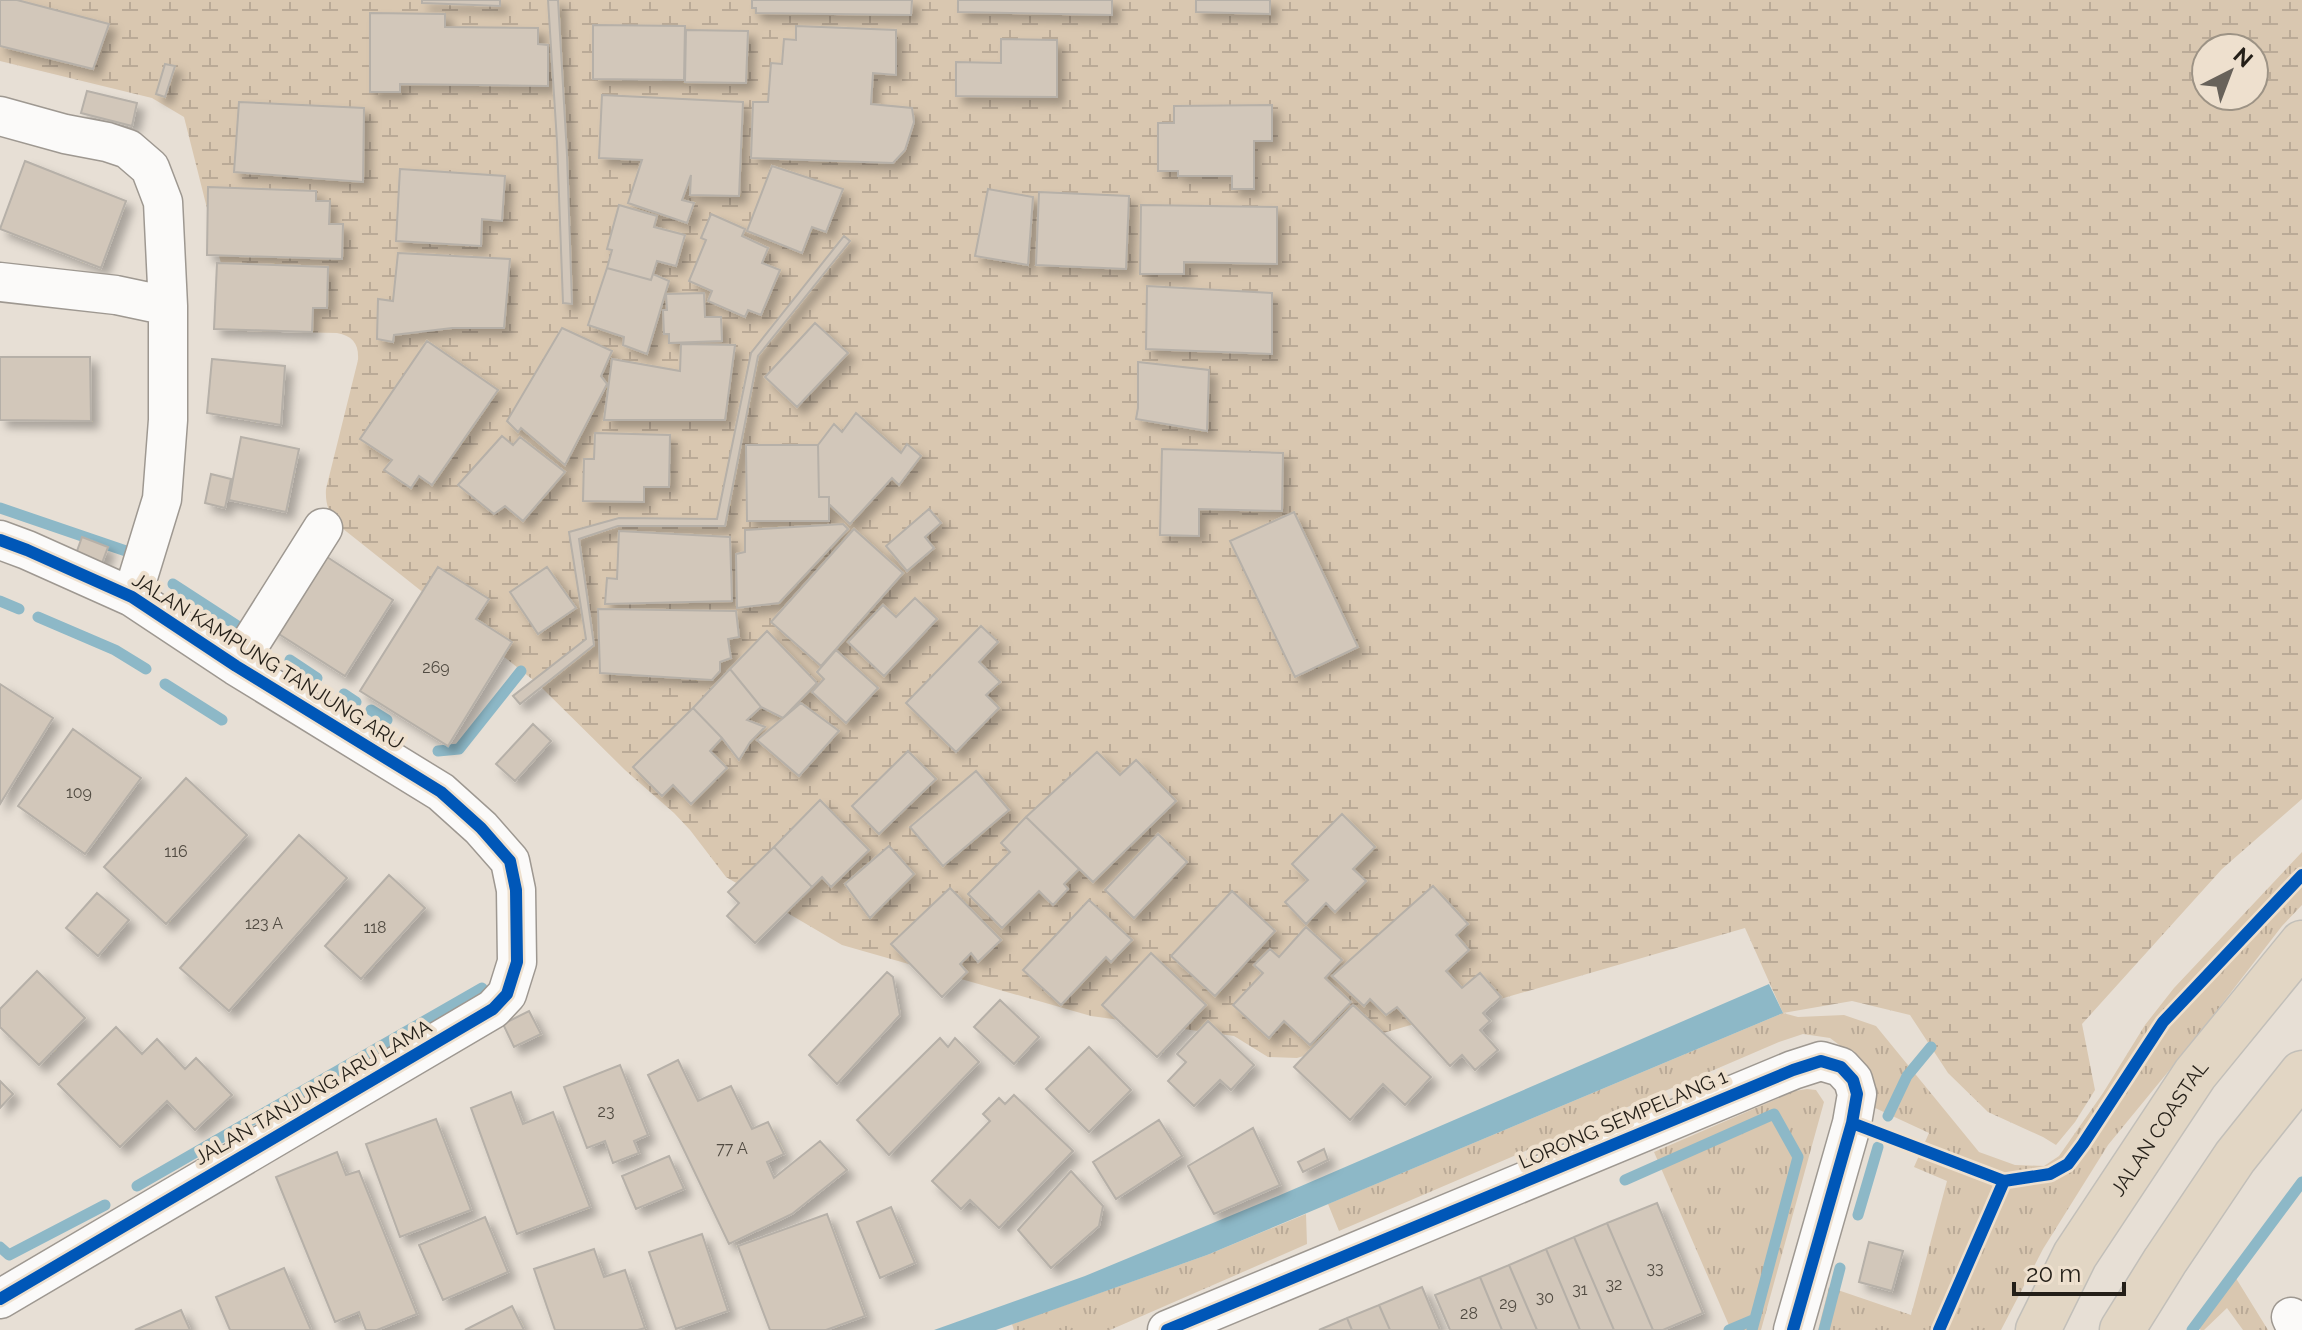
<svg xmlns="http://www.w3.org/2000/svg" width="2302" height="1330" viewBox="0 0 2302 1330" font-family="Raleway,sans-serif">
  <style>
    .grass { fill: url(#grass-tufts) }
    .wetland { fill: url(#wetland-marsh); fill-rule: evenodd }
    .water { fill: #8db8c7 }
    .lines { fill: none; stroke-linecap: round; stroke-linejoin: round }
    .stream { stroke: #8db8c7; stroke-width: 11 }
    .building { fill: #d2c7ba; stroke: #b6b0a8; stroke-width: 2; filter: url(#shadow) }
    .minor-casing { stroke: #9e9891; stroke-width: 41 }
    .highway-casing { stroke: #c2bfb9; stroke-width: 47 }
    .minor { stroke: #fbfaf9; stroke-width: 38 }
    .highway { stroke: #e2d6c4; stroke-width: 44 }
    .cycleway-casing { stroke: #eee0ce; stroke-width: 17 }
    .cycleway { stroke: #0057b8; stroke-width: 12 }
    .labels { text-anchor: middle; stroke-width: 8; stroke-linejoin: round; paint-order: stroke }
    .number-label { font-size: 16px; fill: #514b42 }
    .street-label { font-size: 20px; fill: #241f18; stroke: #eee0ce }
  </style>
  <defs>
    <pattern id="grass-tufts" width="24" height="20" patternUnits="userSpaceOnUse" patternTransform="scale(2)"><rect width="24" height="20" fill="#d9c7b0"/><path d="M3 7l-1-3M5 7V3M7 7l1-3M15 17l-1-3M17 17v-4M19 17l1-3" fill="none" stroke="#baaa97"/></pattern>
    <pattern id="wetland-marsh" width="20" height="14" patternUnits="userSpaceOnUse" patternTransform="scale(2)"><rect width="20" height="14" fill="#d9c7b0"/><path d="M1 5h8M5 5V1M11 12h8M15 12V8" fill="none" stroke="#baaa97"/></pattern>
    <filter id="shadow"><feDropShadow dx="7" dy="7" stdDeviation="4" flood-color="#0004"/></filter>
  </defs>
  <rect width="100%" height="100%" fill="#e7dfd5"/>
  <path class="grass" d="M2302 852V905L2282 926 2195 1039 2108 1145 2043 1249 2001 1330H1818L1829 1287 1911 1315 1947 1181 1914 1167 1929 1133 1873 1107 1858 1059 1830 1038 1803 1034 1779 1042 1339 1231 1328 1204 1783 1013 1798 1017 1844 1015 1876 1026 1979 1152 2015 1165 2044 1166 2059 1156 2103 1093 2145 1025 2174 988Z
    M1807 1089 1816 1090 1824 1102 1761 1330H1731L1654 1152 1795 1091Z
    M1306 1214 1307 1244 1110 1330H1014L1012 1324 1207 1255Z
    M2234 1275 2268 1330H2243L2227 1308 2204 1330H2201L2195 1325Z"/>
  <path class="wetland" d="M0 0H2302V799L2222 869 2082 1024 2095 1090 2075 1122 2056 1145 2043 1137 1988 1112 1948 1073 1910 1015 1852 1001 1783 1013 1745 928 1297 1058 1268 1057 1234 1036 1091 1016 842 945 726 877 690 830 674 813 625 770 537 683 342 528C330 515 325 507 326 489L358 360C359 344 353 336 337 333L238 331 184 117 152 98 0 61ZM2206 48H2254V96H2206Z"/>
  <path class="water" d="M1769 984 1783 1013 1207 1255 996 1330H934L1085 1276 1278 1196Z"/>
  <g class="lines">
    <path class="stream" d="M0 508 126 551
      M173 584 250 634
      M0 601 19 609
      M38 617 115 650 146 669
      M290 660 317 678
      M165 684 222 720
      M344 694 356 702
      M371 710 387 720
      M438 751 459 749 521 671
      M1888 1116 1907 1076 1931 1047
      M1625 1180 1774 1114 1798 1157 1752 1330
      M137 1186 482 988
      M1858 1215 1878 1147
      M0 1247 9 1255 105 1205
      M1729 1330 1755 1319
      M1824 1330 1840 1268
      M2192 1330 2302 1182"/>
  </g>
  <path class="building" d="M0 0H17L109 24 93 69 0 46Z
    M422 0H500V6L422 3Z
    M548 0H558L567 155 572 304 563 303 557 142Z
    M752 0H912L911 15 756 13V8H752Z
    M958 0H1112V15L958 12Z
    M1196 0H1270V14L1196 12Z
    M370 13 445 14V27L538 28V44L548 45V86L400 84V92H370Z
    M593 25 685 26 684 80 593 79Z
    M796 26 896 30V75L873 73 871 104 912 108 914 122 905 150 893 163 751 158 753 102H768L771 63 782 64 784 39 796 40Z
    M686 30 748 31 746 83 685 82Z
    M1001 39 1057 40V97L956 96V62L1001 63Z
    M165 64 175 66 165 97 156 94Z
    M87 91 137 103 132 126 81 113Z
    M602 95 743 102 739 196 690 195 691 175 682 200 694 203 687 223 628 203 642 160 599 158Z
    M239 102 364 108 363 182 234 172Z
    M1272 105V141H1254V189H1232V176H1178V171H1158V123H1174V106Z
    M25 161 126 201 101 268 0 229Z
    M772 166 843 189 826 232 812 227 802 253 747 231Z
    M400 169 505 176 502 221 482 219 481 246 396 241Z
    M208 187 316 191V201H330L329 224H343L342 259 207 255Z
    M988 189 1033 197 1028 265 975 256Z
    M1039 192 1129 196 1126 269 1036 265Z
    M619 205 657 216 654 227 685 235 676 266 657 261 651 280 607 268 612 250 607 249Z
    M1141 205 1277 207V264L1184 262V274H1140Z
    M711 214 745 229 742 236 768 248 762 263 780 270 761 315 748 310 745 317 708 301 712 291 689 281 706 240 701 238Z
    M844 236 850 241 758 356 725 526H618L579 539 594 645 520 704 513 696 586 639 569 532 619 518 717 519 751 353Z
    M398 253 510 259 504 328H452L394 335 393 342 377 339 378 299 393 301Z
    M217 263 328 267 327 308H313L312 332 214 329Z
    M607 268 651 280 653 274 669 281 647 354 623 345 624 337 588 325Z
    M1147 286 1272 293V354L1146 349Z
    M704 293 705 317H721L722 341 669 343V334H664L663 310H667L666 294Z
    M815 323 848 353 797 407 765 377Z
    M562 328 612 351 601 376 607 384 565 465 521 428 518 432 507 421Z
    M427 341 498 390 432 485 419 476 411 488 384 470 392 460 360 439Z
    M681 344 735 345 725 420H604L612 359 680 371Z
    M0 357H90L91 421 0 420Z
    M212 359 285 366 281 425 207 413Z
    M1138 362 1209 370 1207 431 1136 419 1138 408Z
    M856 413 901 453 907 444 921 456 899 485 892 478 850 524 829 504V497H819L818 445 834 424 842 432Z
    M595 433 670 435 669 487H644V502L583 501 584 459H594Z
    M502 436 513 445 520 437 565 472 523 521 505 506 494 514 458 485Z
    M241 437 299 449 286 512 229 500Z
    M746 445H818L819 497H829V521H747Z
    M1162 449 1283 453 1282 511 1199 509V536L1160 535Z
    M211 474 231 479 225 508 205 503Z
    M929 509 941 523 925 537 934 548 907 571 886 546Z
    M1294 512 1358 647 1295 677 1230 541Z
    M843 524 848 529 779 603 737 608 736 554 745 552V530Z
    M854 529 903 573 821 666 771 622Z
    M619 531 730 537 732 601 605 604 607 578 617 579Z
    M82 537 108 547 102 563 76 554Z
    M321 553 393 600 345 676 271 629Z
    M438 567 489 599 476 619 512 642 448 746 360 691Z
    M547 567 576 608 538 634 510 592Z
    M915 598 937 619 884 676 848 642 883 605 896 617Z
    M598 609 736 611 739 637 728 639 731 658 720 662V671L712 680 600 673Z
    M981 626 998 642 979 662 1000 682 986 695 999 708 956 752 906 703Z
    M767 631 817 683 783 718 761 707 730 669Z
    M836 650 878 688 846 723 812 692 824 679 817 672Z
    M730 669 761 707 747 720 765 727 750 742 739 760 722 738 693 708Z
    M0 684 53 718 0 804Z
    M801 703 839 731 799 776 757 740Z
    M693 708 722 738 710 751 727 768 691 804 673 785 662 796 633 767Z
    M533 724 551 741 515 781 496 764Z
    M73 729 141 778 85 854 18 806Z
    M908 751 936 779 879 834 852 806Z
    M1097 752 1120 775 1136 760 1176 801 1093 882 1026 817Z
    M976 771 1009 810 943 866 910 827Z
    M186 778 247 835 166 924 104 867Z
    M820 800 869 850 831 887 822 877 812 887 774 847Z
    M1342 814 1375 847 1353 869 1366 881 1335 912 1326 903 1306 924 1285 902 1308 880 1292 864Z
    M1026 817 1079 869 1064 884 1068 889 1053 905 1039 891 1002 928 968 894 1010 852 1001 843Z
    M1158 834 1187 862 1134 918 1105 890Z
    M299 835 347 878 229 1011 180 968Z
    M889 846 914 874 870 918 845 884Z
    M774 847 812 887 755 943 727 916 739 903 728 892Z
    M389 875 425 908 361 979 325 946Z
    M1433 886 1468 924 1456 935 1469 950 1446 971 1462 988 1480 973 1501 997 1483 1013 1490 1021 1480 1030 1498 1050 1475 1070 1462 1055 1450 1066 1397 1007 1386 1015 1370 999 1364 1006 1332 976Z
    M950 888 1001 940 978 962 971 953 960 964 967 972 942 997 891 944Z
    M1232 891 1275 931 1215 996 1171 956Z
    M97 893 129 920 98 956 66 928Z
    M1089 900 1132 940 1111 962 1106 957 1061 1005 1023 970Z
    M1306 927 1342 960 1325 978 1351 1002 1310 1045 1284 1021 1269 1038 1233 1005 1263 973 1254 965 1270 949 1279 957Z
    M1151 953 1206 1005 1157 1057 1102 1005Z
    M37 971 85 1018 39 1065 0 1027V1009Z
    M887 972 893 977 900 1015 837 1084 809 1055Z
    M1000 1000 1039 1037 1014 1064 974 1027Z
    M1353 1005 1431 1077 1405 1105 1383 1084 1350 1120 1294 1067Z
    M529 1011 541 1034 514 1047 503 1024Z
    M1208 1021 1254 1065 1231 1090 1220 1080 1194 1106 1168 1081 1186 1062 1177 1054Z
    M116 1027 142 1054 157 1039 185 1069 196 1058 232 1095 195 1130 167 1101 120 1147 58 1084Z
    M940 1038 948 1047 955 1038 979 1062 889 1155 857 1120Z
    M1089 1047 1131 1090 1089 1132 1046 1089Z
    M678 1060 698 1101 731 1086 752 1129 768 1122 784 1154 767 1162 774 1178 820 1141 847 1170 792 1214 729 1244 648 1075Z
    M620 1065 648 1135 634 1141 639 1153 613 1163 605 1141 587 1148 564 1087Z
    M0 1081 13 1094 0 1108Z
    M511 1092 523 1124 553 1112 590 1207 517 1234 471 1108Z
    M1014 1095 1073 1151 999 1228 970 1200 961 1209 932 1181 990 1121 983 1114 999 1098 1005 1104Z
    M436 1119 471 1210 400 1237 366 1144Z
    M1159 1120 1182 1156 1116 1199 1093 1162Z
    M1253 1128 1280 1185 1214 1214 1188 1166Z
    M1324 1149 1328 1160 1303 1172 1298 1162Z
    M337 1152 346 1175 359 1171 417 1314 377 1330H366L359 1312 335 1322 276 1177Z
    M669 1156 684 1189 636 1209 622 1176Z
    M1071 1171 1103 1206 1099 1226 1051 1268 1018 1230Z
    M1657 1203 1703 1313 1663 1330H1653L1607 1223Z
    M891 1207 915 1263 880 1278 857 1222Z
    M827 1214 865 1316 826 1330H770L738 1246Z
    M485 1217 508 1272 443 1300 419 1245Z
    M1607 1223 1653 1330H1614L1574 1237Z
    M702 1234 728 1311 676 1329 649 1252Z
    M1574 1237 1614 1330H1580L1546 1249Z
    M1869 1242 1903 1251 1892 1291 1859 1282Z
    M594 1249 604 1277 625 1270 645 1328 638 1330H555L534 1269Z
    M1546 1249 1580 1330H1537L1509 1265Z
    M1509 1265 1537 1330H1502L1480 1277Z
    M284 1268 311 1330H230L216 1297Z
    M1480 1277 1502 1330H1450L1435 1295Z
    M1422 1287 1440 1330H1390L1379 1305Z
    M1379 1305 1390 1330H1352L1347 1318Z
    M512 1306 524 1330H465Z
    M181 1310 190 1330H135Z
    M1347 1318 1352 1330H1319Z"/>
  <g class="lines">
    <defs>
      <path id="minor" d="M0 116 65 134 107 142 128 149 150 168 163 202 168 306V420L162 499 132 597
        M0 282 116 295 168 306
        M0 540 27 550 132 597 236 666 441 792 481 828 510 861 516 890 517 962 507 994 493 1009 0 1299
        M236 666 323 528
        M2291 1317 2297 1330
        M1167 1330 1793 1070 1821 1061 1841 1067 1853 1080 1857 1094 1852 1123 1793 1330"/>
      <g id="highway">
        <path id="s1" d="M2038 1330 2075 1255 2195 1074 2302 943"/>
        <path d="M2122 1330 2165 1261 2235 1157 2302 1073"/>
      </g>
    </defs>
    <use href="#minor" class="minor-casing"/>
    <use href="#highway" class="highway-casing"/>
    <use href="#minor" class="minor"/>
    <use href="#highway" class="highway"/>
    <defs>
      <path id="cycleway" d="M0 540 27 550 132 597 236 666 441 792 481 828 510 861 516 890 517 962 507 994 493 1009 0 1299
        M1852 1123 2004 1181
        M1167 1330 1793 1070 1821 1061 1841 1067 1853 1080 1857 1094 1852 1123 1793 1330
        M1939 1330 2004 1181 2050 1174 2068 1164 2083 1144 2163 1022 2302 875"/>
    </defs>
    <use href="#cycleway" class="cycleway-casing"/>
    <use href="#cycleway" class="cycleway"/>
  </g>
  <g class="labels">
    <g class="number-label">
      <text x="436" y="673">269</text>
      <text x="79" y="798">109</text>
      <text x="176" y="857">116</text>
      <text x="264" y="929">123 A</text>
      <text x="375" y="933">118</text>
      <text x="606" y="1117">23</text>
      <text x="732" y="1154">77 A</text>
      <text x="1655" y="1274">33</text>
      <text x="1614" y="1290">32</text>
      <text x="1580" y="1295">31</text>
      <text x="1545" y="1303">30</text>
      <text x="1508" y="1309">29</text>
      <text x="1469" y="1319">28</text>
    </g>
    <g class="street-label">
      <text transform="translate(268 661) rotate(32)" y="7">JALAN KAMPUNG TANJUNG ARU</text>
      <text transform="translate(313 1092) rotate(-30)" y="7">JALAN TANJUNG ARU LAMA</text>
      <text transform="translate(1623 1119) rotate(-23)" y="7">LORONG SEMPELANG 1</text>
      <text dy="7" stroke="none"><textPath href="#s1" startOffset="236">JALAN COASTAL</textPath></text>
    </g>
  </g>
  <g transform="translate(2230 72) rotate(42)"><circle r="38" fill="#eee0ce" stroke="#9d9385" stroke-width="2"/>
  <path d="M0-6L14 30L0 20L-14 30Z" fill="#68625a"/>
  <text y="-12" font-size="22" font-weight="bold" text-anchor="middle" fill="#241f18">N</text>
  </g>
  <path d="M2014 1282v12h110v-12" fill="none" stroke="#241f18" stroke-width="4"/>
  <text x="2026" y="1282" font-size="24" fill="#241f18" stroke="#eee0ce" stroke-width="6" paint-order="stroke">20 m</text>
</svg>
